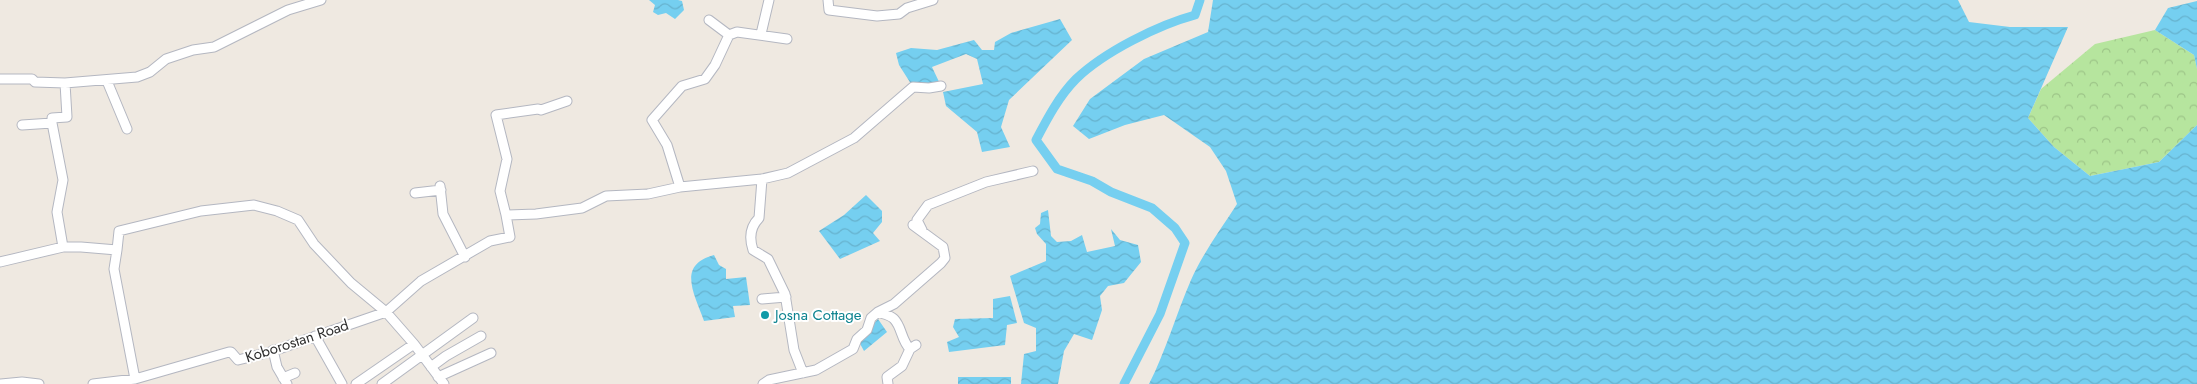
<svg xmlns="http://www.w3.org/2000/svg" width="2197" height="384" viewBox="0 0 2197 384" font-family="Jost,sans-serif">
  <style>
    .forest { fill: url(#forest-crowns) }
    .water { fill: url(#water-waves) }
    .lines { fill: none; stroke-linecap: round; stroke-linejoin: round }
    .canal { stroke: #75cff0; stroke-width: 9 }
    .street-casing { stroke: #b4b7c1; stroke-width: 11 }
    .street { stroke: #fff; stroke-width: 9 }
    .culture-dot { fill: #0f9aa8; stroke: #fff; stroke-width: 2 }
    .labels { text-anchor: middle; stroke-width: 4; stroke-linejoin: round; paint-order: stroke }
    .culture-label { font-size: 15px; fill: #0d838f; stroke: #fff; text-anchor: start }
    .street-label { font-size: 15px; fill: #2e2e2e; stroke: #fff }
  </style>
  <defs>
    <pattern id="forest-crowns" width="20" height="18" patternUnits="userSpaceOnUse" patternTransform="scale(1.25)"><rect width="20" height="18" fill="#b6e59e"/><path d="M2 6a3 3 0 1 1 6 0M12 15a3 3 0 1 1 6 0" fill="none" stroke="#9dc588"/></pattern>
    <pattern id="water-waves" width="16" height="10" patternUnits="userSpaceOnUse" patternTransform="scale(1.25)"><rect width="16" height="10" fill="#75cff0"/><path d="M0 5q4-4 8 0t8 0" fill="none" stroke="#66b2ce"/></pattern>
  </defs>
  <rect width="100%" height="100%" fill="#efe9e1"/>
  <path class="forest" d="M2155 30 2194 55 2197 69V125L2159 162 2090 176 2054 147 2028 118 2041 89 2095 44Z"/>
  <path class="water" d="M649 0H678L682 1 684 10 675 19 666 13 658 15 653 12 655 5Z
    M1213 0H1958L1969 22 2010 27H2068L2028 118 2054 147 2090 176 2159 162 2197 125V384H1149C1166 351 1176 314 1191 280 1203 253 1221 229 1237 204L1226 171 1210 147 1164 115 1125 125 1089 139 1073 126 1090 99 1144 59 1208 32Z
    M2197 1V69L2194 55 2155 30 2168 8Z
    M1060 19 1072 40 1009 100 1001 127 1010 147 982 152 977 132 946 106 943 92 983 84 977 59 966 54 932 67 941 86 913 87 899 65 896 53 911 48 937 50 974 40 982 50H994L995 42 1011 33Z
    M866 195 882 211V222L873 233 880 241 840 259 819 231 844 215Z
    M1048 210 1051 236 1057 242 1071 241 1082 235 1087 252 1115 246 1111 229 1120 240 1138 245 1141 262 1124 283 1108 286 1100 296 1102 310 1092 340 1074 334 1064 351 1058 384H1021L1024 354 1036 351V328L1024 323 1010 276 1046 261V244L1037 234 1035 228 1040 224 1041 213Z
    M714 255 719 265 726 269V279L746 277 750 305 733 306 735 317 704 321C695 295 676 265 714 255Z
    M1010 296 1017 323 1007 325 1005 345 949 352 947 342 959 337 953 327 955 319 993 318V299Z
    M878 319 887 332 864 351 858 340Z
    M958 377H1011V384H958Z"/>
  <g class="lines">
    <path class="canal" d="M1124 384 1160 314 1185 243 1175 228 1152 208 1111 192 1092 181 1057 169 1036 140C1047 119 1059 96 1076 79 1104 52 1158 25 1195 15L1200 0"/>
    <defs>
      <path id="street" d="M828 0 829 10 877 16 899 14 907 8 933 0
        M761 34 769 0
        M729 35 737 32 787 39
        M0 79H32L35 82 65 83 137 77 150 72 166 59 193 50 214 47 288 10 321 0
        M107 81 127 129
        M52 123V118L67 117 65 83
        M22 125 52 123 63 180 57 212 63 247
        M762 179 788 173 854 138 913 87 929 88 941 86
        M440 186 443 214 465 257
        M680 187 762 179 759 218C750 227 749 238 753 250L768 259 785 294 794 350 803 373
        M415 193 441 190
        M506 215 500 191 507 159 496 115 538 109 541 110 567 101
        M922 230 917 220 928 205 986 182 1033 171
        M117 250 114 269 135 379
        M0 262 63 247H81L117 250 119 231 201 211 254 205 277 211 298 220 314 244 351 283 386 312 421 281 490 241 510 237 506 215 536 214 582 208 606 196 648 194 680 187 667 145 652 120 682 86 705 79 715 65 729 35 709 20
        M762 299 786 297
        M878 312C883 314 890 315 894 319 902 327 901 340 910 349L916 345
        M315 336 342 384
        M273 350 277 367 287 384
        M431 367 446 356 481 336
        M438 377 491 353
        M283 378 295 373
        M1 384 22 382 39 384
        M93 384 135 379 229 352H231L238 360 270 352 386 312 414 344 444 384
        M356 384 414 344
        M382 384 473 318
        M763 384 769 380 816 370 853 349 857 339 867 330 871 318 878 312 894 304 941 263 945 258 943 247 913 225
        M888 384 887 377 902 366 910 349"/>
    </defs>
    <use href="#street" class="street-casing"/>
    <use href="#street" class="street"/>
  </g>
  <circle class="culture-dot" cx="765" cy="315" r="5"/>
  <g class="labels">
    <g class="culture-label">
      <text x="775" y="320">Josna Cottage</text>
    </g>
    <g class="street-label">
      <text transform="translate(297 341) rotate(-18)" y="5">Koborostan Road</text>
    </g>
  </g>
</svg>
